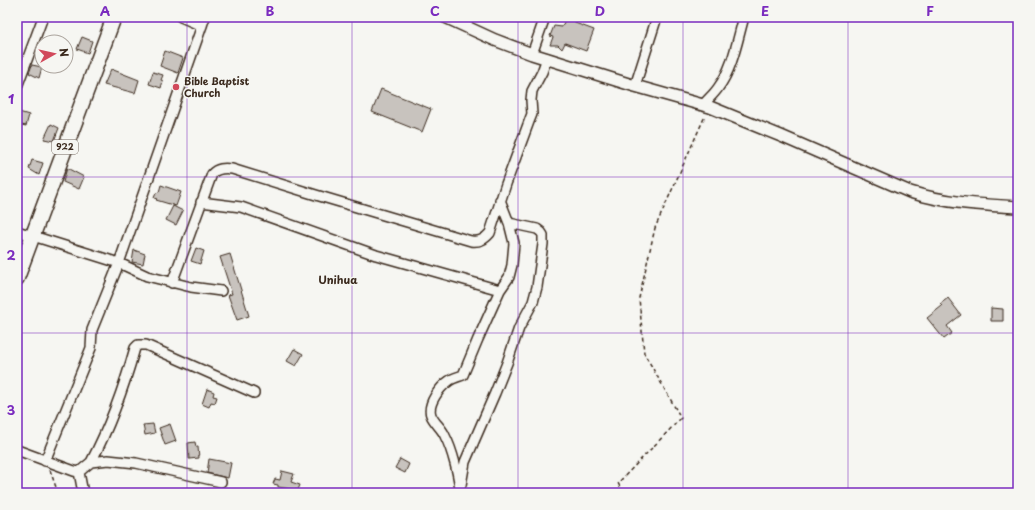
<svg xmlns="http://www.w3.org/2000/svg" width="1035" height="510" viewBox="0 0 1035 510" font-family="'Playpen Sans',sans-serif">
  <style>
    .building { fill: #c8c3be; stroke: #3b2a1e }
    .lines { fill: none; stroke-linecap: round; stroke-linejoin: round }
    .minor-casing { stroke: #3b2a1e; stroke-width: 12 }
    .tertiary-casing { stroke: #3b2a1e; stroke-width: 14 }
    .primary-casing { stroke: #3b2a1e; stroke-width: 17 }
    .path { stroke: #3b2a1e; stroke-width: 1.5; stroke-dasharray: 4 3; stroke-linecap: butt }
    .minor { stroke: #f6f6f2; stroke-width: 9 }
    .tertiary { stroke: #f6f6f2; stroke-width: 11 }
    .primary { stroke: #f6f6f2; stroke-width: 14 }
    .grid { fill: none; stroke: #7b2cbf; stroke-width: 1; stroke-opacity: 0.55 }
    .poi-dot { fill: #d1495b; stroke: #f6f6f2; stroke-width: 1.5 }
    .labels { text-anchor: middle; stroke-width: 3; stroke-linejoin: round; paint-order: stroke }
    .shield { fill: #f6f6f2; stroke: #73675e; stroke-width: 1 }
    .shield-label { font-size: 9px; font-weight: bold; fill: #3b2a1e }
    .poi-label { font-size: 10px; font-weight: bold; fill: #3b2a1e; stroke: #f6f6f2; text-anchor: start }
    .neighbourhood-label { font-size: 11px; font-weight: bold; fill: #3b2a1e; stroke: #f6f6f2 }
    .neatline { fill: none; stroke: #7b2cbf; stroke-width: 1.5 }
    .grid-label { font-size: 13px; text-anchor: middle; font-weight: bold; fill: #7b2cbf }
  </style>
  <rect width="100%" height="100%" fill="#f6f6f2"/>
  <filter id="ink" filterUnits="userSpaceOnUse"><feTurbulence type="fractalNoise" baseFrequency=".025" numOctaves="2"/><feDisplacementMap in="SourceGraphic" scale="8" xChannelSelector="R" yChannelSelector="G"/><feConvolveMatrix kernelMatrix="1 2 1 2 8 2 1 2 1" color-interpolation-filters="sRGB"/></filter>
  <g filter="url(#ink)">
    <path class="building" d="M566 17 576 21 575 23 594 30 586 51 565 43 562 49 558 45H550L553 37 550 36 554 26 562 27Z
      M82 37 92 41 88 53 77 49Z
      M165 51 183 58 178 73 160 66Z
      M32 65 42 67 39 78 29 73Z
      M111 69 139 80 135 93 104 85Z
      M153 72 163 75 161 80 163 81 161 88 149 84Z
      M381 89 431 109 422 132 372 112Z
      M19 112 29 115 26 126 17 124V115Z
      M51 124 59 128 54 141 44 139Z
      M32 160 43 163 39 175 29 169Z
      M67 168 84 177 79 189 63 182Z
      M161 185 181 192 176 206 156 200 157 199 154 198 156 193 159 192Z
      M173 206 183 211 176 225 166 220Z
      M196 248 204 251 200 264 191 261Z
      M134 250 145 254 143 264 132 262Z
      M230 254 249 316 237 320 228 295 232 294 220 257Z
      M948 298 961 315 947 326 952 333 944 339 927 318 942 306 940 304Z
      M991 308 1003 309V321H991Z
      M294 349 303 354 296 366 287 361Z
      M207 389 214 392 213 396 217 397 215 403 211 402 209 407 202 404Z
      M153 424 155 433 145 435 143 425Z
      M170 424 176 441 165 445 159 428Z
      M195 442 196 447H198L199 458 189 459 188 443Z
      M209 459 231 463 228 478 207 473Z
      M400 459 409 464 405 473 395 468Z
      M282 471 294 474 291 482 300 485 298 490 278 487V485L273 484 275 479 280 480Z"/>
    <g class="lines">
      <defs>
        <path id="minor" d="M181 17 202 26
          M532 54 545 17
          M635 86 657 17
          M17 87 43 17
          M703 105C708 99 714 94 718 88 733 68 737 41 744 17
          M201 202 241 207 376 255 500 290
          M17 231 119 263 147 276 191 287 221 291
          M172 283 212 174C217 168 224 168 232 169L316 195 471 241C479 242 484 240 490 233L506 184 530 119 532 114 531 100 532 91 542 72 547 58
          M17 450 74 471 79 472 91 462 108 460 136 463 221 482
          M45 461 91 348 92 330 119 263 205 17
          M91 462C110 426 124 387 135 348L138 345H146L254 393
          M79 472 83 493
          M461 485 465 462 495 393 507 363 519 328 533 302 537 287 543 244V235L541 232 537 229 509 223
          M460 493C460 479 452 449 445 436 442 428 434 423 431 415 427 404 440 387 449 381 453 378 458 377 463 375L478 339 500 290 509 277 512 265 514 243 509 223 500 200"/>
        <path id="tertiary" d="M445 17 495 40 532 54 635 86 710 107 781 136 910 192C945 203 982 205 1018 207"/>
        <path id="primary" d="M17 278 114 17"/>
      </defs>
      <use href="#minor" class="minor-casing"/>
      <use href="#tertiary" class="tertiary-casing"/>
      <use href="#primary" class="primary-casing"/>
      <path class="path" d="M50 470 58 493
        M623 493 618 483 681 418 644 353 639 298 655 228 705 116"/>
      <use href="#minor" class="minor"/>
      <use href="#tertiary" class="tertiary"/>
      <use href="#primary" class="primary"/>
    </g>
  </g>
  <path class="grid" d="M187 17V493M352 17V493M518 17V493M683 17V493M848 17V493M17 177H1018M17 333H1018"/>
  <circle class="poi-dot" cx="176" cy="87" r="4"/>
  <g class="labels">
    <rect class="shield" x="52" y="140" width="26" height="14" rx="3"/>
    <g class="shield-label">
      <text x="65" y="150">922</text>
    </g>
    <g class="poi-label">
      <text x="184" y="85">Bible Baptist<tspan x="184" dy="12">Church</tspan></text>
    </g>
    <g class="neighbourhood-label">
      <text x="338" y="284">Unihua</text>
    </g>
  </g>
  <rect width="1035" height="510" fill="none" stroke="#f6f6f2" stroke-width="44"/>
  <g transform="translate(54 54) rotate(82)"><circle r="19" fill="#f6f6f2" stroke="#aba49d"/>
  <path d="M0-3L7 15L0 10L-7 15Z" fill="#d1495b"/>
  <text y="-6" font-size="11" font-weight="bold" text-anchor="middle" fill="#3b2a1e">N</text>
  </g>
  <rect x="22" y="22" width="991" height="466" class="neatline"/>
  <g class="grid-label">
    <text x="105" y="16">A</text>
    <text x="270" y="16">B</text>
    <text x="435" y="16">C</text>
    <text x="600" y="16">D</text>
    <text x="765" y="16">E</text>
    <text x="930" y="16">F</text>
    <text x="11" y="104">1</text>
    <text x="11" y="260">2</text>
    <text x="11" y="415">3</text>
  </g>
</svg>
